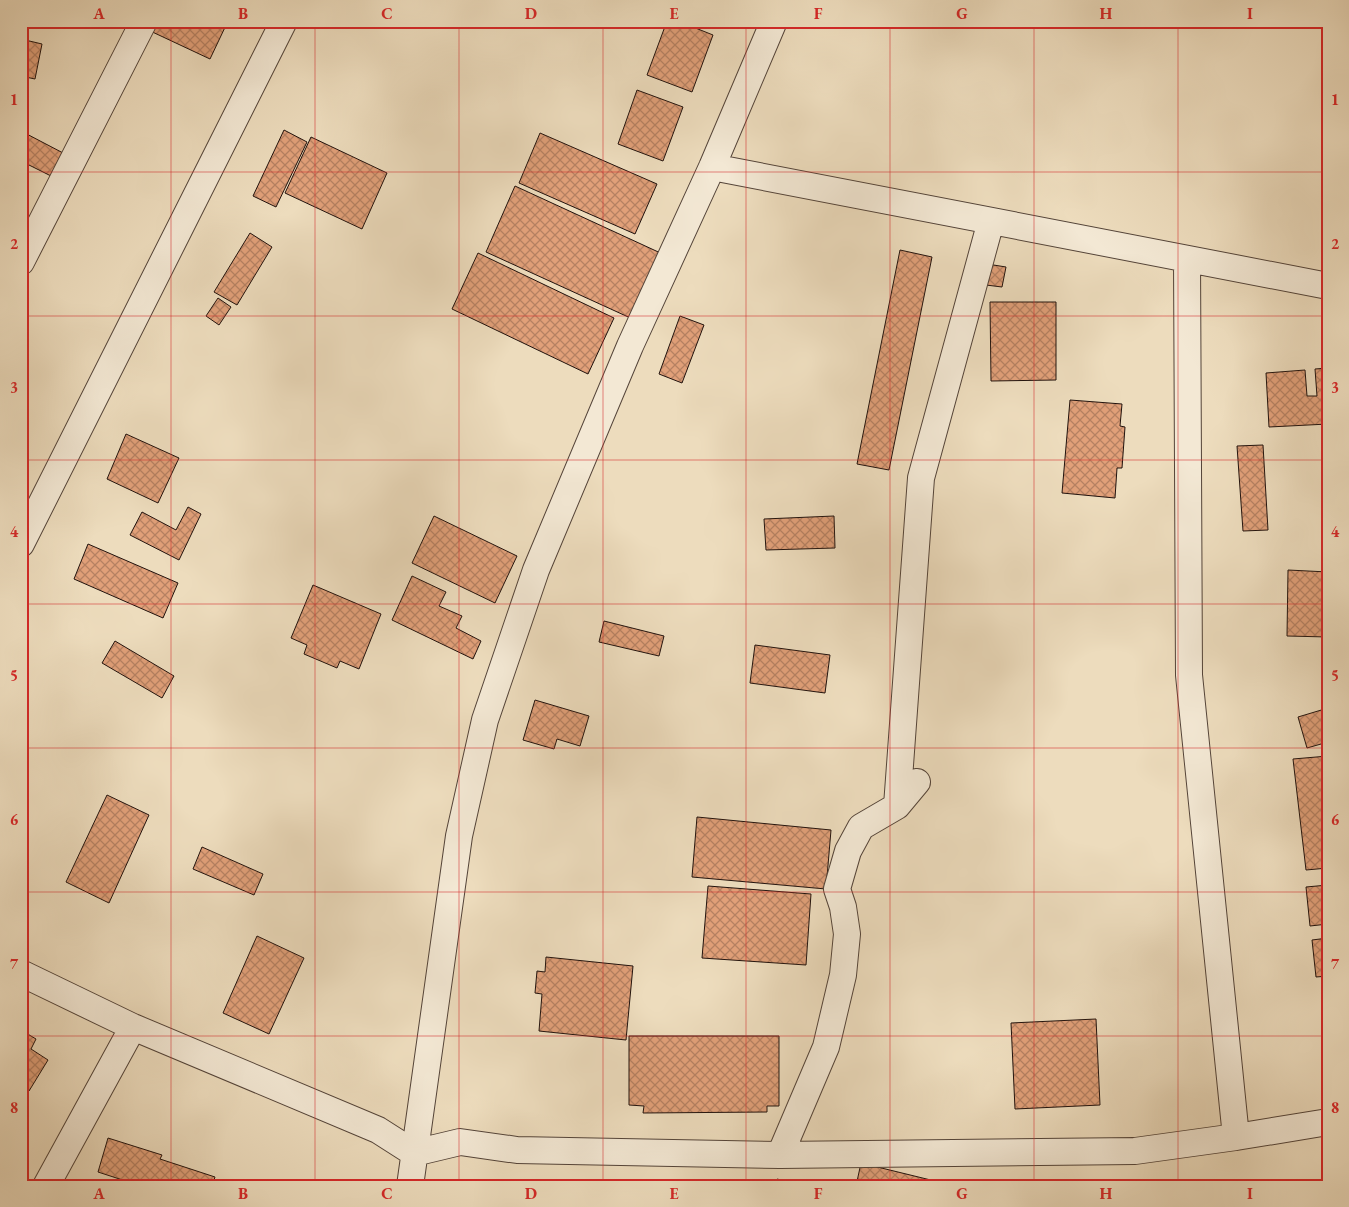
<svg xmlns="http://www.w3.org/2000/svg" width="1349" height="1207" viewBox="0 0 1349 1207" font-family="'EB Garamond',serif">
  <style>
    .building { fill: url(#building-cross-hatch); stroke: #21120d }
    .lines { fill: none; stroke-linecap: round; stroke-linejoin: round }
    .minor-casing { stroke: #544439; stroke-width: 28 }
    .minor { stroke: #f3e8d4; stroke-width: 26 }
    .grid { fill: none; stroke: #d62828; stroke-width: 1; stroke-opacity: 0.55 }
    .neatline { fill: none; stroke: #d62828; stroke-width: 2 }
    .grid-label { font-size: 16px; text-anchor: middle; font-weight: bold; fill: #d62828 }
  </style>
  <defs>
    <pattern id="building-cross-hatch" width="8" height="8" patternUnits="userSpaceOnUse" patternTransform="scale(1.25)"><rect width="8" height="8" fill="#e1a079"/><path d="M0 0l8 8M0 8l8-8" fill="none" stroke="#b68162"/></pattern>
  </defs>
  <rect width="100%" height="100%" fill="#eddcbd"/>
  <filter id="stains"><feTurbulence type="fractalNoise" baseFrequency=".004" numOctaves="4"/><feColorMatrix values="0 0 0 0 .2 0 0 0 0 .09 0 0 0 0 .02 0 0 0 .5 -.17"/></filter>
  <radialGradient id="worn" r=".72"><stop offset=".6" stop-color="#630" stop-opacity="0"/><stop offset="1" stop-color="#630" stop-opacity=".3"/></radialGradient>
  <path class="building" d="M150 21H228L210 59 146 29Z
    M667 21H678L713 35 692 92 647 75Z
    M21 39 42 44 35 79 21 76Z
    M637 90 683 107 663 161 618 144Z
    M284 130 307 142 276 207 253 196Z
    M21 131 65 154 53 177 21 161Z
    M540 133 657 184 635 234 519 183Z
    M311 137 387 173 362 229 285 193Z
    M515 186 667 256 637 321 486 252Z
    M250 233 272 247 237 305 214 292Z
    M900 250 932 257 889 470 857 464Z
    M478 253 614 318 588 374 452 309Z
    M981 263 1006 267 1002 287 978 284Z
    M218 298 231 307 219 325 206 316Z
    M990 302H1056V380L991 381Z
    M680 316 704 325 682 383 659 374Z
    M1328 368V424L1269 427 1266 373 1305 370 1307 396H1317L1315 369Z
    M1070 400 1122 404 1120 426 1125 427 1122 468H1117L1115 498 1062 493Z
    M126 434 179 458 158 503 107 479Z
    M1263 445 1268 530 1243 531 1237 446Z
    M188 507 201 514 179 560 130 535 142 512 176 530Z
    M434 516 517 556 495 603 412 563Z
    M834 516 835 548 766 550 764 519Z
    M88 544 178 583 163 618 74 579Z
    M1288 570 1328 572V637L1287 636Z
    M412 576 446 592 439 606 462 616 456 628 481 641 473 659 392 620Z
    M313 585 381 614 359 669 340 661 337 668 304 654 307 645 291 638Z
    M604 621 664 636 659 656 599 642Z
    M115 641 174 676 162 698 102 663Z
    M755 645 830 655 825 693 750 683Z
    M535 700 589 716 580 746 557 739 554 749 523 740Z
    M1328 708V742L1307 748 1298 717Z
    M1328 756V868L1306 870 1293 759Z
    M107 795 149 815 109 903 66 882Z
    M697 817 831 830 826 889 692 877Z
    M202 847 263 874 254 895 193 869Z
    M1328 885V924L1310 926 1306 887Z
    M708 886 811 894 806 965 702 958Z
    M257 936 304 958 269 1034 223 1013Z
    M1328 938V976L1316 977 1312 940Z
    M546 957 633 966 626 1040 539 1031 542 994 535 993 537 971 545 972Z
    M1096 1019 1100 1105 1015 1109 1011 1023Z
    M21 1030 36 1039 31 1049 48 1060 29 1091 21 1086Z
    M629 1036H779V1106H767V1112L643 1113 644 1106 629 1105Z
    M108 1138 162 1155 160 1159 215 1177 212 1186H141L98 1172Z
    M861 1163 943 1183V1186H856Z
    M777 1179 805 1186H775Z"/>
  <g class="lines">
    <defs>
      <path id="minor" d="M712 167 1328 286
        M1187 259 1189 675 1236 1137
        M21 262 144 21
        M21 544 284 21
        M897 806 921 478 991 221
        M21 973 133 1027 378 1130 414 1153 460 1142 517 1150 780 1155 1135 1151 1236 1137 1328 1122
        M780 1155 826 1047 843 975 847 934 843 907 837 889 848 851 861 827 897 806 917 782
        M46 1186 133 1027
        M410 1186 459 836 485 720 536 570 630 346 712 167 774 21"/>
    </defs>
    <use href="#minor" class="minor-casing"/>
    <use href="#minor" class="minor"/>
  </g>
  <path class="grid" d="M171 21V1186M315 21V1186M459 21V1186M603 21V1186M746 21V1186M890 21V1186M1034 21V1186M1178 21V1186M21 172H1328M21 316H1328M21 460H1328M21 604H1328M21 748H1328M21 892H1328M21 1036H1328"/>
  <rect width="1349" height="1207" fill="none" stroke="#eddcbd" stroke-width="55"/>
  <rect x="28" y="28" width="1294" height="1152" class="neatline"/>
  <g class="grid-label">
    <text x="99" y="19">A</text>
    <text x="243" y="19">B</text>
    <text x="387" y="19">C</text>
    <text x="531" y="19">D</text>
    <text x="674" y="19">E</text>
    <text x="818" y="19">F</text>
    <text x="962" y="19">G</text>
    <text x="1106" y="19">H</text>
    <text x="1250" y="19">I</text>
    <text x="14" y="105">1</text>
    <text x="1335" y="105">1</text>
    <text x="14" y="249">2</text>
    <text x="1335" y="249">2</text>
    <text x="14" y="393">3</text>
    <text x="1335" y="393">3</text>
    <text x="14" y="537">4</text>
    <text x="1335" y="537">4</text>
    <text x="14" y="681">5</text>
    <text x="1335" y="681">5</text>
    <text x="14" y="825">6</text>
    <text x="1335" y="825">6</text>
    <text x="14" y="969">7</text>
    <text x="1335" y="969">7</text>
    <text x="14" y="1113">8</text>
    <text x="1335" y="1113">8</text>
    <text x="99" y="1199">A</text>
    <text x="243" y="1199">B</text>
    <text x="387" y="1199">C</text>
    <text x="531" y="1199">D</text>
    <text x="674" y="1199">E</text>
    <text x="818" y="1199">F</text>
    <text x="962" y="1199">G</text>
    <text x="1106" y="1199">H</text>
    <text x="1250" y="1199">I</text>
  </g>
  <rect width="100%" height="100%" filter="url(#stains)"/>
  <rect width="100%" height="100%" fill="url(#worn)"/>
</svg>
